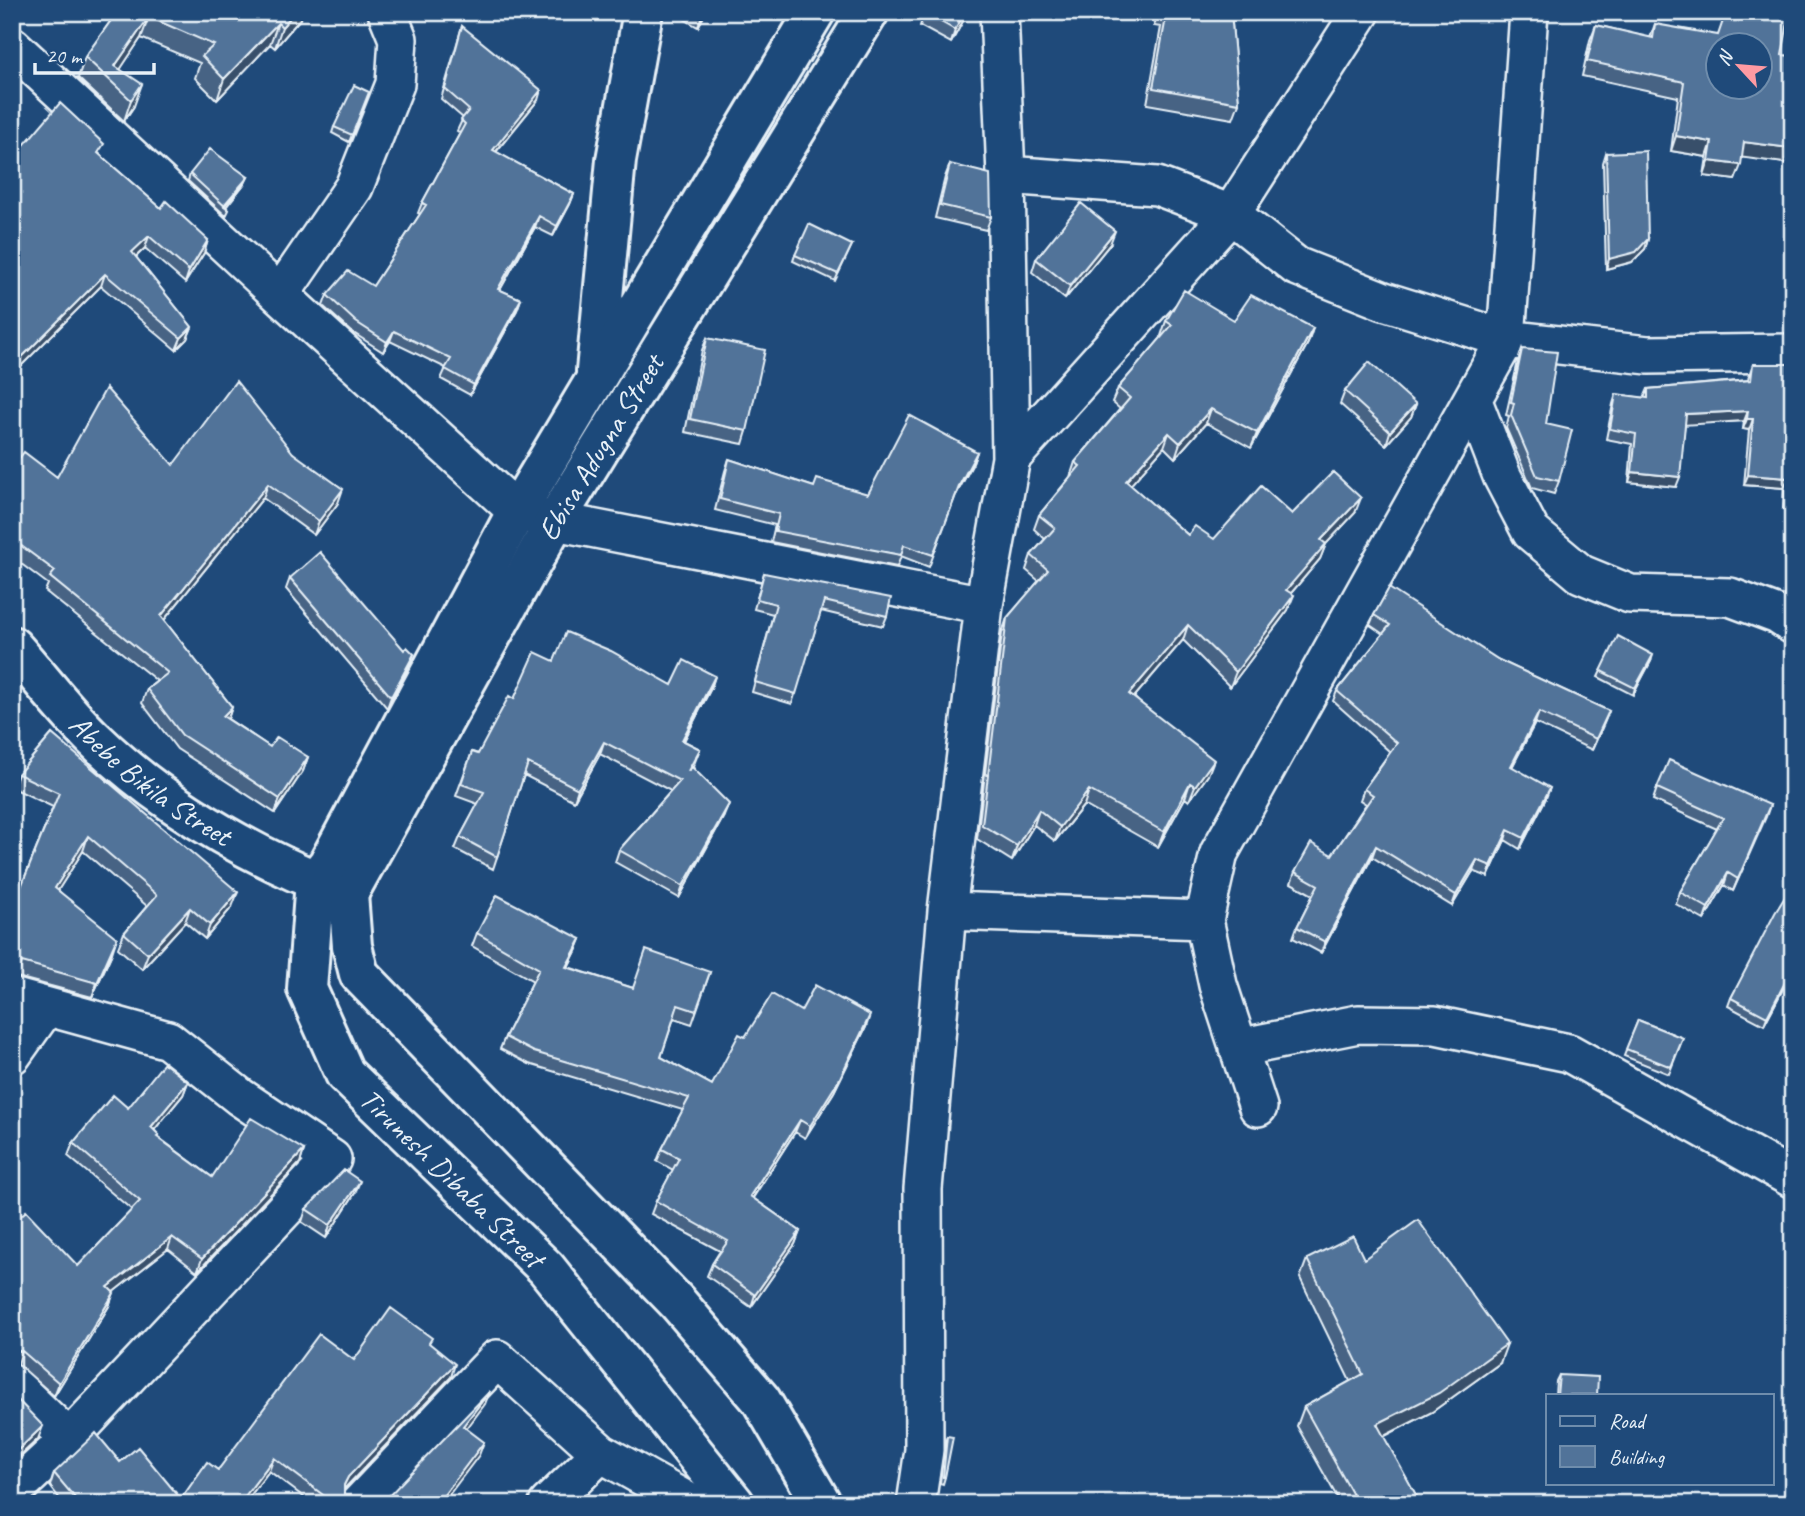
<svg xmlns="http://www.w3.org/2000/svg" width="1805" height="1516" viewBox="0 0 1805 1516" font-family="Caveat,sans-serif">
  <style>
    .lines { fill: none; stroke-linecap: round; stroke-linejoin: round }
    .street-casing { stroke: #e8f1f8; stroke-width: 42 }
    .secondary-casing { stroke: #e8f1f8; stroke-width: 44 }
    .street { stroke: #1f4a7a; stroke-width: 37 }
    .secondary { stroke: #1f4a7a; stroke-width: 38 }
    .wall { fill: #466384; stroke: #e8f1f8; stroke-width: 2 }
    .shaded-wall { fill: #39506b; stroke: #e8f1f8; stroke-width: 2 }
    .building { fill: #517399; stroke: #e8f1f8; stroke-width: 2; fill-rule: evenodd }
    .labels { text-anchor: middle; stroke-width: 5; stroke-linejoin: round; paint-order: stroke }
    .street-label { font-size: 30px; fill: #e8f1f8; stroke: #1f4a7a }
  </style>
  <rect width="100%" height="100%" fill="#1f4a7a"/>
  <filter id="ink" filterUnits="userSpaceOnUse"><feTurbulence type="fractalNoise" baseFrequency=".0143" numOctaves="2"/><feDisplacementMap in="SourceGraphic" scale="14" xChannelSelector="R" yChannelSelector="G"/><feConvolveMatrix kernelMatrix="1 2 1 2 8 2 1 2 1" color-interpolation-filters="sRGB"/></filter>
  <g filter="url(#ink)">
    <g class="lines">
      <defs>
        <path id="street" d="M12 46 280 295 517 511 555 521 984 605
          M1006 175 1157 186 1231 214 1296 266 1384 301 1506 339 1648 355 1793 353
          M280 295 354 187 395 84 398 39 387 12
          M1473 401 1502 476 1531 532 1581 574 1630 594 1730 597 1778 615 1793 625
          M1011 458 1231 214 1361 12
          M947 911 1204 920
          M12 997 168 1040 240 1097 332 1159 69 1439 12 1492
          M1238 1048 1358 1024 1435 1025 1569 1053 1793 1179
          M12 1055 46 1007
          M1258 1107 1218 985 1204 920 1219 853 1506 339 1529 12
          M12 1384 69 1439
          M359 1504 497 1359 601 1453
          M548 1504 601 1453 692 1504
          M916 1504 924 1450 923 1189 947 911 984 605 1011 458 1006 175 999 12"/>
        <g id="secondary">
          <path d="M596 371 616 160 643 12"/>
          <path id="s1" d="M12 646C39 676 64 710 93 738 163 806 246 853 336 889"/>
          <path id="s2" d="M348 894 555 521 869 12"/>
          <path d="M348 894 352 946 359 974 677 1302 761 1400 822 1504"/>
          <path d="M735 1504 546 1268 345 1074 307 989 315 880 328 864 517 511 815 12"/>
        </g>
      </defs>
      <use href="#street" class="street-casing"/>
      <use href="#secondary" class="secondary-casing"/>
      <use href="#street" class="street"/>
      <use href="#secondary" class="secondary"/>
    </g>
    <path class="wall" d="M117 12H306L275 48 270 44 217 100 195 78 200 63 141 38 120 69 134 106 124 121 78 78 85 57Z
      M672 12H706L698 27Z
      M925 12H968L951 43 920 26Z
      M1126 12H1231L1239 103 1233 119 1147 104 1161 27 1154 26 1156 19 1125 16Z
      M1655 24 1782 55 1790 148 1784 163 1742 157 1735 180 1704 176 1707 157 1671 151 1678 97 1582 76 1590 40 1596 25 1650 38Z
      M462 26 538 100 496 152 574 194 570 204 553 236 535 227 500 290 521 299 517 310 470 395 441 379 446 368 390 341 383 352 352 332 323 306 327 295 373 286 420 214 418 213 422 203 460 133 457 131 463 118 441 99Z
      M369 92 349 142 332 133 334 127Z
      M1606 153 1648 239 1645 249 1632 262 1606 269 1603 163Z
      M100 155 161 208 208 240 204 253 185 283 145 248 136 257 192 327 187 339 176 350 101 286 16 371 12 368V159Z
      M950 164 991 217 986 230 935 218 945 177Z
      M190 174 248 177 245 183 226 207 229 210 226 216 188 181Z
      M1110 244 1065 299 1032 272 1036 259Z
      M852 245 835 281 793 261 795 255Z
      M1234 320 1313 328 1308 343 1251 448 1206 423 1175 458 1164 447 1130 485 1188 535 1214 539 1292 514 1355 513 1326 544 1320 559 1291 593 1288 610 1230 687 1183 640 1134 697 1208 775 1189 801 1185 798 1158 847 1084 805 1055 841 1034 825 1012 861 977 839 1002 633 1007 618 1039 581 1026 570 1031 555 1045 539 1034 529 1039 515 1070 477 1075 462 1120 409 1112 402 1118 388 1162 337 1161 336 1166 321Z
      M707 338 747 431 743 444 685 432 702 350Z
      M1522 349 1546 424 1559 481 1554 494 1532 488 1506 428 1509 416 1506 415 1518 361Z
      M1753 364H1793V510L1783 509 1784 488 1744 485 1749 430 1743 429 1744 421 1685 424 1676 487 1629 482 1632 444 1606 439 1613 404 1616 394 1644 398 1648 389 1748 380 1749 375Z
      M1345 391 1416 404 1411 417 1386 445 1340 404Z
      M977 452 973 463 956 495 929 567 901 556 897 567 771 542 775 525 715 510 725 471 729 459 814 487 868 494Z
      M293 453 338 503 314 535 263 498 164 620 232 707 228 719 270 747 308 757 303 771 275 813 177 749 142 703 147 689 157 681 45 591 48 584 12 557V468L57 477Z
      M764 573 887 616 883 626 821 611 792 704 752 692 773 614 754 609Z
      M290 578 410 665 387 708 286 589Z
      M1374 615 1499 660 1609 711 1592 750 1535 723 1512 767 1546 798 1520 849 1505 840 1488 877 1473 871 1452 906 1372 857 1321 953 1293 938 1297 927 1313 895 1291 883 1295 872 1332 855 1366 804 1360 800 1364 789 1390 752 1333 701 1337 691 1383 634 1370 625Z
      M554 661 672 685 715 676 711 688 684 741 700 749 693 767 724 816 679 898 615 862 619 850 671 791 600 754 574 801 524 775 493 869 455 849 460 837 478 804 456 796 472 752 478 754 514 699Z
      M1651 661 1633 695 1598 677 1601 671Z
      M52 734 232 907 205 939 185 922 142 969 118 948 124 933 147 906 83 851 58 890 112 953 92 997 17 977H12V909L53 807 13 788 18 774Z
      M1657 788 1770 805 1733 891 1724 885 1704 920 1676 904 1680 892 1717 829 1653 800Z
      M1793 884V970L1764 1025 1728 1006 1731 998Z
      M477 933 581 939 576 951 568 967 633 988 710 972 692 1024 674 1018 661 1057 712 1085 745 1037 801 1011 866 1027 834 1092 805 1138 795 1132 753 1198 800 1231 795 1244 751 1307 707 1276 712 1264 720 1251 651 1214 656 1201 673 1170 657 1161 662 1149 683 1110 529 1064 500 1049 505 1037 533 981 472 946Z
      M1638 1020 1683 1038 1669 1074 1624 1056Z
      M188 1082 183 1095 154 1130 159 1135 158 1137 212 1177 304 1150 300 1163 197 1272 168 1249 113 1292 109 1306 54 1396 18 1364H12L78 1266 132 1210 68 1156 73 1143 128 1108Z
      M355 1193 326 1238 302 1222 306 1209Z
      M1307 1259H1364L1500 1363 1432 1412 1383 1437 1421 1504H1341L1297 1426 1304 1407 1350 1381 1300 1278Z
      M430 1345 451 1377 344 1490V1496L348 1504H313L269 1471 244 1504H64L50 1486 54 1473 120 1462 181 1499 354 1360Z
      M1559 1375 1597 1395H1555L1556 1381Z
      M947 1436 945 1477 943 1484 940 1483 945 1443Z"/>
    <path class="shaded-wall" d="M295 12H306L275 48 282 27Z
      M703 12H706L698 27Z
      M965 12H968L951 43 955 30Z
      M1126 12H1158L1156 19 1125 16Z
      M149 17 141 38 112 82 115 66Z
      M278 23 270 44 217 100 224 79Z
      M142 84 134 106 124 121 131 100Z
      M541 90 538 100 489 160 493 150Z
      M1676 136 1712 142 1707 157 1671 151Z
      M1744 142 1790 148 1784 163 1738 157Z
      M1709 161 1741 165 1735 180 1704 176Z
      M248 177 245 183 226 207 224 206Z
      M574 194 570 204 553 236 557 226Z
      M539 216 535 227 495 299 498 289Z
      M1115 231 1110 244 1065 299 1070 286Z
      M149 236 145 248 128 264 132 252Z
      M1648 239 1645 249 1632 262 1606 269 1609 259Z
      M208 240 204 253 185 283 189 271Z
      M105 274 101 286 16 371 20 359Z
      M521 299 517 310 470 395 474 385Z
      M192 327 187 339 176 350 181 338Z
      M1313 328 1308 343 1251 448 1257 433Z
      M394 331 390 341 383 352 387 342Z
      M1416 404 1411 417 1386 445 1390 432Z
      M1211 409 1206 423 1175 458 1180 443Z
      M1748 411 1744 421 1683 425 1686 414Z
      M1747 419H1753L1749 430 1743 429Z
      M1169 433 1164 447 1121 496 1126 481Z
      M977 452 973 463 956 495 960 484Z
      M1632 472 1680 477 1676 487 1629 482Z
      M1748 475 1788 478 1784 488 1744 485Z
      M268 484 263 498 156 630 161 616Z
      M343 489 338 503 314 535 319 521Z
      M1361 498 1355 513 1326 544 1320 559 1281 605 1286 590 1321 540Z
      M1787 499H1793V510L1783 509Z
      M1294 595 1288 610 1230 687 1236 672Z
      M1188 625 1183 640 1124 709 1129 694Z
      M414 654 410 665 387 708 391 697Z
      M1653 655 1651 661 1633 695 1635 688Z
      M715 676 711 688 678 752 682 740Z
      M232 707 227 721 223 716Z
      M1609 711 1605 721 1592 750 1596 739Z
      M1539 712 1535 723 1507 777 1511 766Z
      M604 742 600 754 574 801 578 789Z
      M308 757 303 771 275 813 280 799Z
      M1214 760 1208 775 1189 801 1195 786Z
      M1190 783 1185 798 1158 847 1164 832Z
      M1550 788 1546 798 1520 849 1524 838Z
      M1089 790 1084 805 1055 841 1060 827Z
      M729 804 724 816 679 898 683 886Z
      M1770 805 1766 817 1733 891 1738 879Z
      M1039 810 1034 825 1012 861 1017 846Z
      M1508 830 1505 840 1488 877 1491 866Z
      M88 836 83 851 50 903 55 888Z
      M1376 846 1372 857 1321 953 1325 942Z
      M1477 860 1473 871 1452 906 1456 895Z
      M1728 873 1724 885 1704 920 1708 908Z
      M238 892 232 907 205 939 210 925Z
      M190 908 185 922 142 969 148 954Z
      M117 938 112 953 92 997 97 983Z
      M581 939 576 951 562 979 566 967Z
      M12 962H22L17 977H12Z
      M1793 967V970L1764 1025 1767 1017Z
      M870 1015 866 1027 834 1092 805 1138 810 1126Z
      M188 1082 183 1095 146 1140 151 1127Z
      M800 1120 795 1132 746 1208 750 1196Z
      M304 1150 300 1163 197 1272 202 1259Z
      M360 1181 355 1193 326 1238 330 1225Z
      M800 1231 795 1244 751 1307 755 1295Z
      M172 1237 168 1249 103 1300 108 1287Z
      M114 1293 109 1306 54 1396 59 1383Z
      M1507 1344 1500 1363 1432 1412 1370 1443 1377 1424Z
      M12 1351H22L18 1364H12Z
      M455 1364 451 1377 343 1490 344 1485 348 1477Z
      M490 1391 485 1404 459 1439 463 1426Z
      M43 1426 38 1439 12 1463 15 1453Z
      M484 1442 479 1455 442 1504H437Z
      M274 1458 269 1471 244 1504H239Z"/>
    <path class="building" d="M117 12H295L282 27 278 23 224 79 202 56 214 45 149 17 115 66 142 84 131 100 85 57Z
      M925 12H965L955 30 925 13Z
      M1167 12H1231L1239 103 1153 88Z
      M1726 12H1790L1782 55 1793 56V126L1790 148 1744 142 1741 165 1709 161 1712 142 1676 136 1684 82 1587 61 1596 25 1653 38 1655 24 1718 35ZM1718 46H1760V88H1718Z
      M462 26 541 90 493 150 574 194 557 226 539 216 498 289 521 299 474 385 445 369 451 359 394 331 387 342 356 322 327 295 348 271 373 286 426 205 422 203 465 124 461 120 469 110 445 89Z
      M354 85 369 92 352 135 334 127Z
      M60 103 104 144 98 153 161 208 166 201 208 240 189 271 149 236 132 252 192 327 181 338 105 274 20 359 12 351V159Z
      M210 149 248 177 224 205 229 210 190 174Z
      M1646 151 1648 239 1636 252 1609 259 1606 153Z
      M950 164 990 174 991 217 940 205Z
      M1081 203 1115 231 1070 286 1036 259Z
      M809 224 852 245 838 274 795 255Z
      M1184 290 1234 320 1251 295 1313 328 1257 433 1211 409 1180 443 1169 433 1126 481 1188 535 1195 526 1214 539 1261 486 1292 514 1333 472 1361 498 1321 540 1326 544 1286 590 1294 595 1236 672 1188 625 1129 694 1214 760 1195 786 1190 783 1164 832 1089 790 1060 827 1039 810 1017 846 982 825 1007 618 1048 570 1031 555 1055 528 1039 515 1080 466 1075 462 1130 398 1118 388 1172 325 1166 321Z
      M707 338 765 350 747 431 690 419Z
      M1522 349 1557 352 1546 424 1572 430 1559 481 1537 476 1511 415 1514 403 1511 402Z
      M1369 362 1416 404 1390 432 1345 391Z
      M1753 364H1793V499H1787L1788 478 1748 475 1753 419H1747L1748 411 1686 414 1680 477 1632 472 1636 434 1610 429 1616 394 1648 398V389L1751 380Z
      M236 381 293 453 343 489 319 521 268 484 161 616 232 707 223 716 270 747 277 737 308 757 280 799 182 735 147 689 168 673 50 577 55 571 12 539V468L24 452 57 477 106 388 173 465Z
      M909 415 977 452 960 484 933 555 904 545 901 555 775 531 779 514 720 499 729 459 814 487 817 479 868 494Z
      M320 552 404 650 407 647 414 654 391 697 290 578Z
      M764 573 891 598 887 616 824 601 796 694 755 682 776 604 757 599Z
      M1389 588 1499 660 1609 711 1596 739 1539 712 1511 766 1550 788 1524 838 1508 830 1491 866 1477 860 1456 895 1376 846 1325 942 1297 927 1318 885 1295 872 1311 843 1332 855 1373 795 1364 789 1397 743 1337 691 1390 625 1374 615Z
      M566 632 611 651 672 685 684 660 715 676 682 740 700 749 688 771 692 767 729 804 683 886 619 850 680 781 604 742 578 789 528 763 497 857 460 837 484 792 461 784 472 752 478 754 509 696 514 699 535 652 554 661Z
      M1618 636 1653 655 1635 688 1601 671Z
      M52 734 238 892 210 925 190 908 148 954 124 933 157 895 88 836 55 888 117 938 97 983 22 962H12V909L59 793 18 774Z
      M1669 760 1770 805 1738 879 1728 873 1708 908 1680 892 1723 818 1657 788Z
      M1793 884V967L1767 1017 1731 998 1775 913Z
      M497 895 581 939 566 967 633 988 646 950 710 972 696 1011 678 1005 661 1057 712 1085 739 1034 745 1037 772 994 801 1011 815 985 870 1015 839 1080 810 1126 800 1120 750 1196 800 1231 755 1295 712 1264 728 1241 656 1201 679 1158 662 1149 689 1098 534 1052 505 1037 539 969 477 933Z
      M1638 1020 1683 1038 1671 1067 1626 1049Z
      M164 1063 188 1082 151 1127 159 1135 157 1137 212 1177 251 1118 304 1150 202 1259 172 1237 108 1287 114 1293 59 1383 22 1351H12V1224L26 1211 78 1266 140 1201 73 1143 113 1095 128 1108Z
      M344 1170 360 1181 330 1225 306 1209Z
      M1418 1220 1507 1344 1439 1393 1377 1424 1421 1504H1358L1304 1407 1363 1374 1307 1259 1353 1236 1364 1259Z
      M391 1308 432 1338 429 1343 455 1364 348 1477 344 1485V1496L348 1504H335L274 1458 239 1504H80L54 1473 96 1433 120 1462 138 1447 181 1499 207 1462 218 1470 319 1334 354 1360Z
      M1559 1375 1598 1377 1597 1395H1557Z
      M490 1391 463 1426 484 1442 437 1504H381Z
      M12 1394 43 1426 15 1453 12 1450Z
      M947 1436 953 1437 945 1477H943Z"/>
  </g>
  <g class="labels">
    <g class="street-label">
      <text dy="10" stroke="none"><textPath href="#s2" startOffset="513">Ebisa Adugna Street</textPath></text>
      <text dy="10" stroke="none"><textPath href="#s1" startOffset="194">Abebe Bikila Street</textPath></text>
      <text transform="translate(452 1178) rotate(44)" y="10">Tirunesh Dibaba Street</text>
    </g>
  </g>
  <rect width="1805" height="1516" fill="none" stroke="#1f4a7a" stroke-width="42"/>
  <rect x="21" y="21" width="1763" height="1474" fill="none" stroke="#e8f1f8" stroke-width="2.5" filter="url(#ink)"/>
  <rect x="1546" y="1394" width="228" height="91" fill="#1f4a7a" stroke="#6f8dac" stroke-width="2"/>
  <rect x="1560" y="1416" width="35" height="10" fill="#1f4a7a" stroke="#6f8dac" stroke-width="2"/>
  <text x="1609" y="1428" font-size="21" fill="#e8f1f8">Road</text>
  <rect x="1560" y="1446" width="35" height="21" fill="#517399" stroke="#6f8dac" stroke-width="2"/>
  <text x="1609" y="1464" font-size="21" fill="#e8f1f8">Building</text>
  <g transform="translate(1739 66) rotate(296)"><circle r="33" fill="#1f4a7a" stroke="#6f8dac" stroke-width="2"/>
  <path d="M0-5L12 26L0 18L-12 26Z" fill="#ff9aa2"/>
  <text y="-10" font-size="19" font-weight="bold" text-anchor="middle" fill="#e8f1f8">N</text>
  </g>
  <path d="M35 63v10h119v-10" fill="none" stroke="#e8f1f8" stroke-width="3.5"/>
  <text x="46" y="63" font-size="21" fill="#e8f1f8" stroke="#1f4a7a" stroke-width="5" paint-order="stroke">20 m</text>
</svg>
